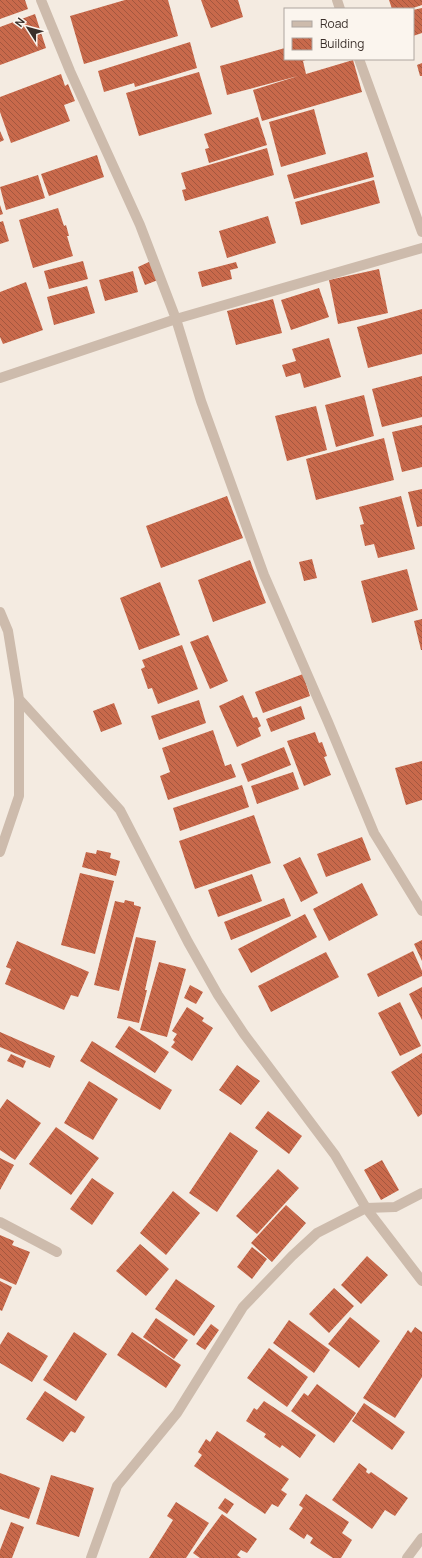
<svg xmlns="http://www.w3.org/2000/svg" width="422" height="1558" viewBox="0 0 422 1558" font-family="Manrope,sans-serif">
  <style>
    .building { fill: url(#building-back-hatch) }
    .lines { fill: none; stroke-linecap: round; stroke-linejoin: round }
    .lane { stroke: #cdbbac; stroke-width: 10 }
    .street { stroke: #cdbbac; stroke-width: 10 }
  </style>
  <defs>
    <pattern id="building-back-hatch" width="6" height="6" patternUnits="userSpaceOnUse"><rect width="6" height="6" fill="#c8694b"/><path d="M-1 5l2 2M0 0l6 6M5-1l2 2" fill="none" stroke="#a4573f"/></pattern>
  </defs>
  <rect width="100%" height="100%" fill="#f4ebe1"/>
  <path class="building" d="M0 0H25L28 9 0 19Z
    M125 0H168L178 36 84 64 70 16Z
    M201 0H238L243 17 211 28Z
    M389 0H422V5L410 9H392Z
    M422 8V33L413 36V10Z
    M35 14 46 48 0 65V27Z
    M190 42 197 68 135 87 134 83 104 92 98 71Z
    M285 48V59H308L303 61 306 74 353 60 362 92 262 121 253 90 298 76 227 95 220 66Z
    M422 63V76H420L417 65Z
    M199 72 212 114 139 136 126 93Z
    M61 74 65 86 68 84 75 101 64 105 70 121 11 143 0 112V97Z
    M314 109 326 154 281 167 269 122Z
    M258 117 267 145 209 163 205 149 209 148 204 134Z
    M0 131 4 140 0 142Z
    M267 148 274 175 185 201 182 190 186 189 181 173Z
    M367 152 374 177 294 199 287 175Z
    M97 155 104 177 49 196 41 174Z
    M38 175 45 198 6 210 0 187Z
    M374 180 380 203 301 225 295 202Z
    M0 205 3 214 0 215Z
    M58 208 64 226 66 225 69 236H67L73 256 33 268 19 220Z
    M268 216 276 243 227 258 219 231Z
    M3 221 9 241 0 244V222Z
    M83 261 88 279 49 289 44 271Z
    M151 261 158 280 145 285 138 267Z
    M236 262 238 268 230 270 232 279 202 287 198 272Z
    M379 269 388 313 338 324 329 280Z
    M133 271 138 292 105 301 99 280Z
    M26 282 43 330 3 344 0 337V292Z
    M87 286 95 313 54 325 47 297Z
    M319 288 329 317 291 330 281 300Z
    M273 299 282 333 236 345 227 311Z
    M422 309V354L368 368 357 327Z
    M329 338 341 377 304 388 300 373 286 377 282 365 296 361 292 349Z
    M422 376V417L382 427 372 389Z
    M364 395 374 436 336 447 325 405Z
    M316 406 327 450 287 461 275 416Z
    M422 425V467L402 472 392 432Z
    M384 438 394 480 316 500 306 459Z
    M422 489V526L417 527 408 492Z
    M227 496 243 538 161 568 146 526Z
    M401 496 415 549 378 558 374 544 365 546 360 525 364 524 359 507Z
    M312 559 317 578 304 581 299 562Z
    M250 560 266 603 213 622 198 580Z
    M407 569 418 610 372 623 361 581Z
    M160 582 180 635 139 650 120 598Z
    M422 619V650H421L414 621Z
    M208 635 228 681 210 689 190 642Z
    M182 645 198 689 158 704 152 688 148 689 141 669 145 667 142 660Z
    M303 674 310 696 263 713 255 692Z
    M243 695 253 718 257 717 261 726 258 728 261 736 237 747 219 706Z
    M199 700 206 723 159 740 151 716Z
    M114 703 122 724 101 732 93 711Z
    M301 706 305 719 271 732 266 719Z
    M213 730 225 766 231 764 236 777 168 800 160 776 170 772 162 748Z
    M315 732 319 743 322 742 327 756 324 757 331 775 304 786 287 741Z
    M284 747 291 765 248 782 241 764Z
    M422 761V800L406 805 395 768Z
    M293 772 299 789 257 804 251 786Z
    M242 785 249 807 180 831 173 808Z
    M254 815 271 863 195 889 179 841Z
    M362 837 371 860 326 877 317 854Z
    M97 850 111 853 110 858 120 861 116 876 82 867 86 852 96 854Z
    M300 857 318 893 301 902 283 865Z
    M80 873 114 881 95 954 61 945Z
    M252 874 262 901 218 917 208 890Z
    M362 883 378 915 329 941 313 909Z
    M284 898 291 916 231 940 224 922Z
    M125 900 134 902V905L141 907 119 991 94 985 115 901 124 903Z
    M305 914 317 937 251 973 238 949Z
    M136 937 156 941 145 990H147L139 1023 117 1018Z
    M422 940V961L414 944Z
    M17 941 89 972 78 997 71 995 64 1010 5 984 11 969 6 967Z
    M413 951 422 971V976L378 997 367 974Z
    M326 952 339 977 271 1012 258 986Z
    M159 962 186 969 167 1037 140 1030Z
    M190 985 203 992 196 1004 184 998Z
    M422 987V1020L409 994Z
    M400 1002 421 1046 400 1056 378 1013Z
    M187 1007 204 1018 202 1021 213 1028 192 1061 171 1047 175 1042 173 1040 177 1034 172 1031Z
    M129 1026 169 1052 155 1073 115 1047Z
    M0 1032 55 1056 50 1068 0 1047Z
    M92 1041 172 1090 160 1110 80 1061Z
    M422 1053V1114L418 1117 391 1072Z
    M11 1054 26 1061 23 1068 7 1061Z
    M237 1065 260 1081 241 1105 219 1090Z
    M89 1081 118 1099 93 1140 64 1123Z
    M7 1099 41 1123 15 1160 0 1150V1109Z
    M268 1111 302 1136 289 1154 255 1128Z
    M56 1127 99 1158 71 1195 29 1164Z
    M230 1132 258 1151 217 1212 189 1193Z
    M0 1158 14 1165 0 1190Z
    M382 1160 399 1190 381 1200 364 1170Z
    M278 1169 299 1188 257 1234 236 1216Z
    M92 1178 114 1193 92 1225 70 1209Z
    M173 1191 200 1213 166 1255 140 1233Z
    M286 1205 306 1223 272 1262 251 1243Z
    M0 1235 14 1241 12 1245 30 1252 16 1285 0 1278Z
    M140 1244 169 1269 146 1296 116 1271Z
    M252 1247 267 1259 252 1279 237 1267Z
    M367 1256 388 1275 361 1304 341 1285Z
    M176 1279 215 1306 194 1336 155 1309Z
    M0 1281 12 1287 2 1311 0 1310Z
    M334 1288 354 1306 329 1333 309 1314Z
    M350 1317 380 1341 359 1368 328 1344Z
    M156 1318 188 1340 174 1359 143 1337Z
    M289 1320 330 1350 314 1373 273 1343Z
    M211 1324 219 1330 205 1350 196 1344Z
    M415 1327 422 1332V1377L395 1418 363 1398 408 1330 411 1333Z
    M8 1332 48 1356 32 1382 0 1363V1345Z
    M74 1332 107 1354 76 1401 43 1380Z
    M132 1332 181 1365 166 1388 117 1355Z
    M269 1348 308 1377 287 1407 247 1378Z
    M317 1384 356 1413 334 1443 291 1411 304 1393 308 1396Z
    M45 1391 85 1417 75 1433 71 1431 63 1442 26 1419Z
    M264 1401 316 1435 300 1458 282 1445 280 1448 264 1437 266 1434 246 1421 254 1408 257 1410Z
    M364 1403 405 1432 392 1450 352 1421Z
    M217 1431 289 1479 281 1490 287 1494 278 1507 272 1504 265 1514 194 1466 202 1455 198 1452 206 1439 210 1442Z
    M359 1463 367 1469 366 1472 369 1474 371 1472 408 1498 395 1516 385 1510 372 1529 332 1500Z
    M0 1473 40 1488 29 1519 0 1509Z
    M51 1475 94 1488 79 1537 36 1524Z
    M306 1494 349 1522 342 1533 352 1540 341 1558H333L310 1543 313 1538 307 1534 304 1539 289 1529 303 1508 299 1505Z
    M225 1498 234 1504 227 1514 218 1508Z
    M176 1502 209 1523 186 1558H149L173 1520 167 1516Z
    M222 1514 257 1539 247 1553 241 1550 237 1555 241 1558H200L193 1553Z
    M11 1522 24 1527 12 1558H0V1550Z"/>
  <g class="lines">
    <path class="lane" d="M0 1222 57 1252"/>
    <path class="street" d="M41 0 70 71 140 225 176 319 201 401 264 575 328 722 374 833 422 911
      M337 0 340 9
      M359 59 422 232
      M0 378 176 319 422 248
      M0 612 8 631 19 699V796L0 852
      M19 699 120 810 188 942 218 995 244 1034 335 1155 366 1208 422 1281
      M91 1558 117 1486 177 1413 243 1307 292 1256 317 1233 366 1208 395 1207 422 1193
      M407 1558 422 1538"/>
  </g>
  <rect x="284" y="8" width="130" height="52" fill="#fbf5ee" stroke="#aea6a0"/>
  <rect x="292" y="21" width="20" height="6" fill="#cdbbac" stroke="#aea6a0"/>
  <text x="320" y="28" font-size="12" fill="#3b302b">Road</text>
  <rect x="292" y="38" width="20" height="12" fill="url(#building-back-hatch)" stroke="#aea6a0"/>
  <text x="320" y="48" font-size="12" fill="#3b302b">Building</text>
  <g transform="translate(28 28) rotate(306)" stroke="#fbf5ee" stroke-width="3" paint-order="stroke">
  <path d="M0-3L7 15L0 10L-7 15Z" fill="#3b302b"/>
  <text y="-6" font-size="11" font-weight="bold" text-anchor="middle" fill="#3b302b">N</text>
  </g>
</svg>
